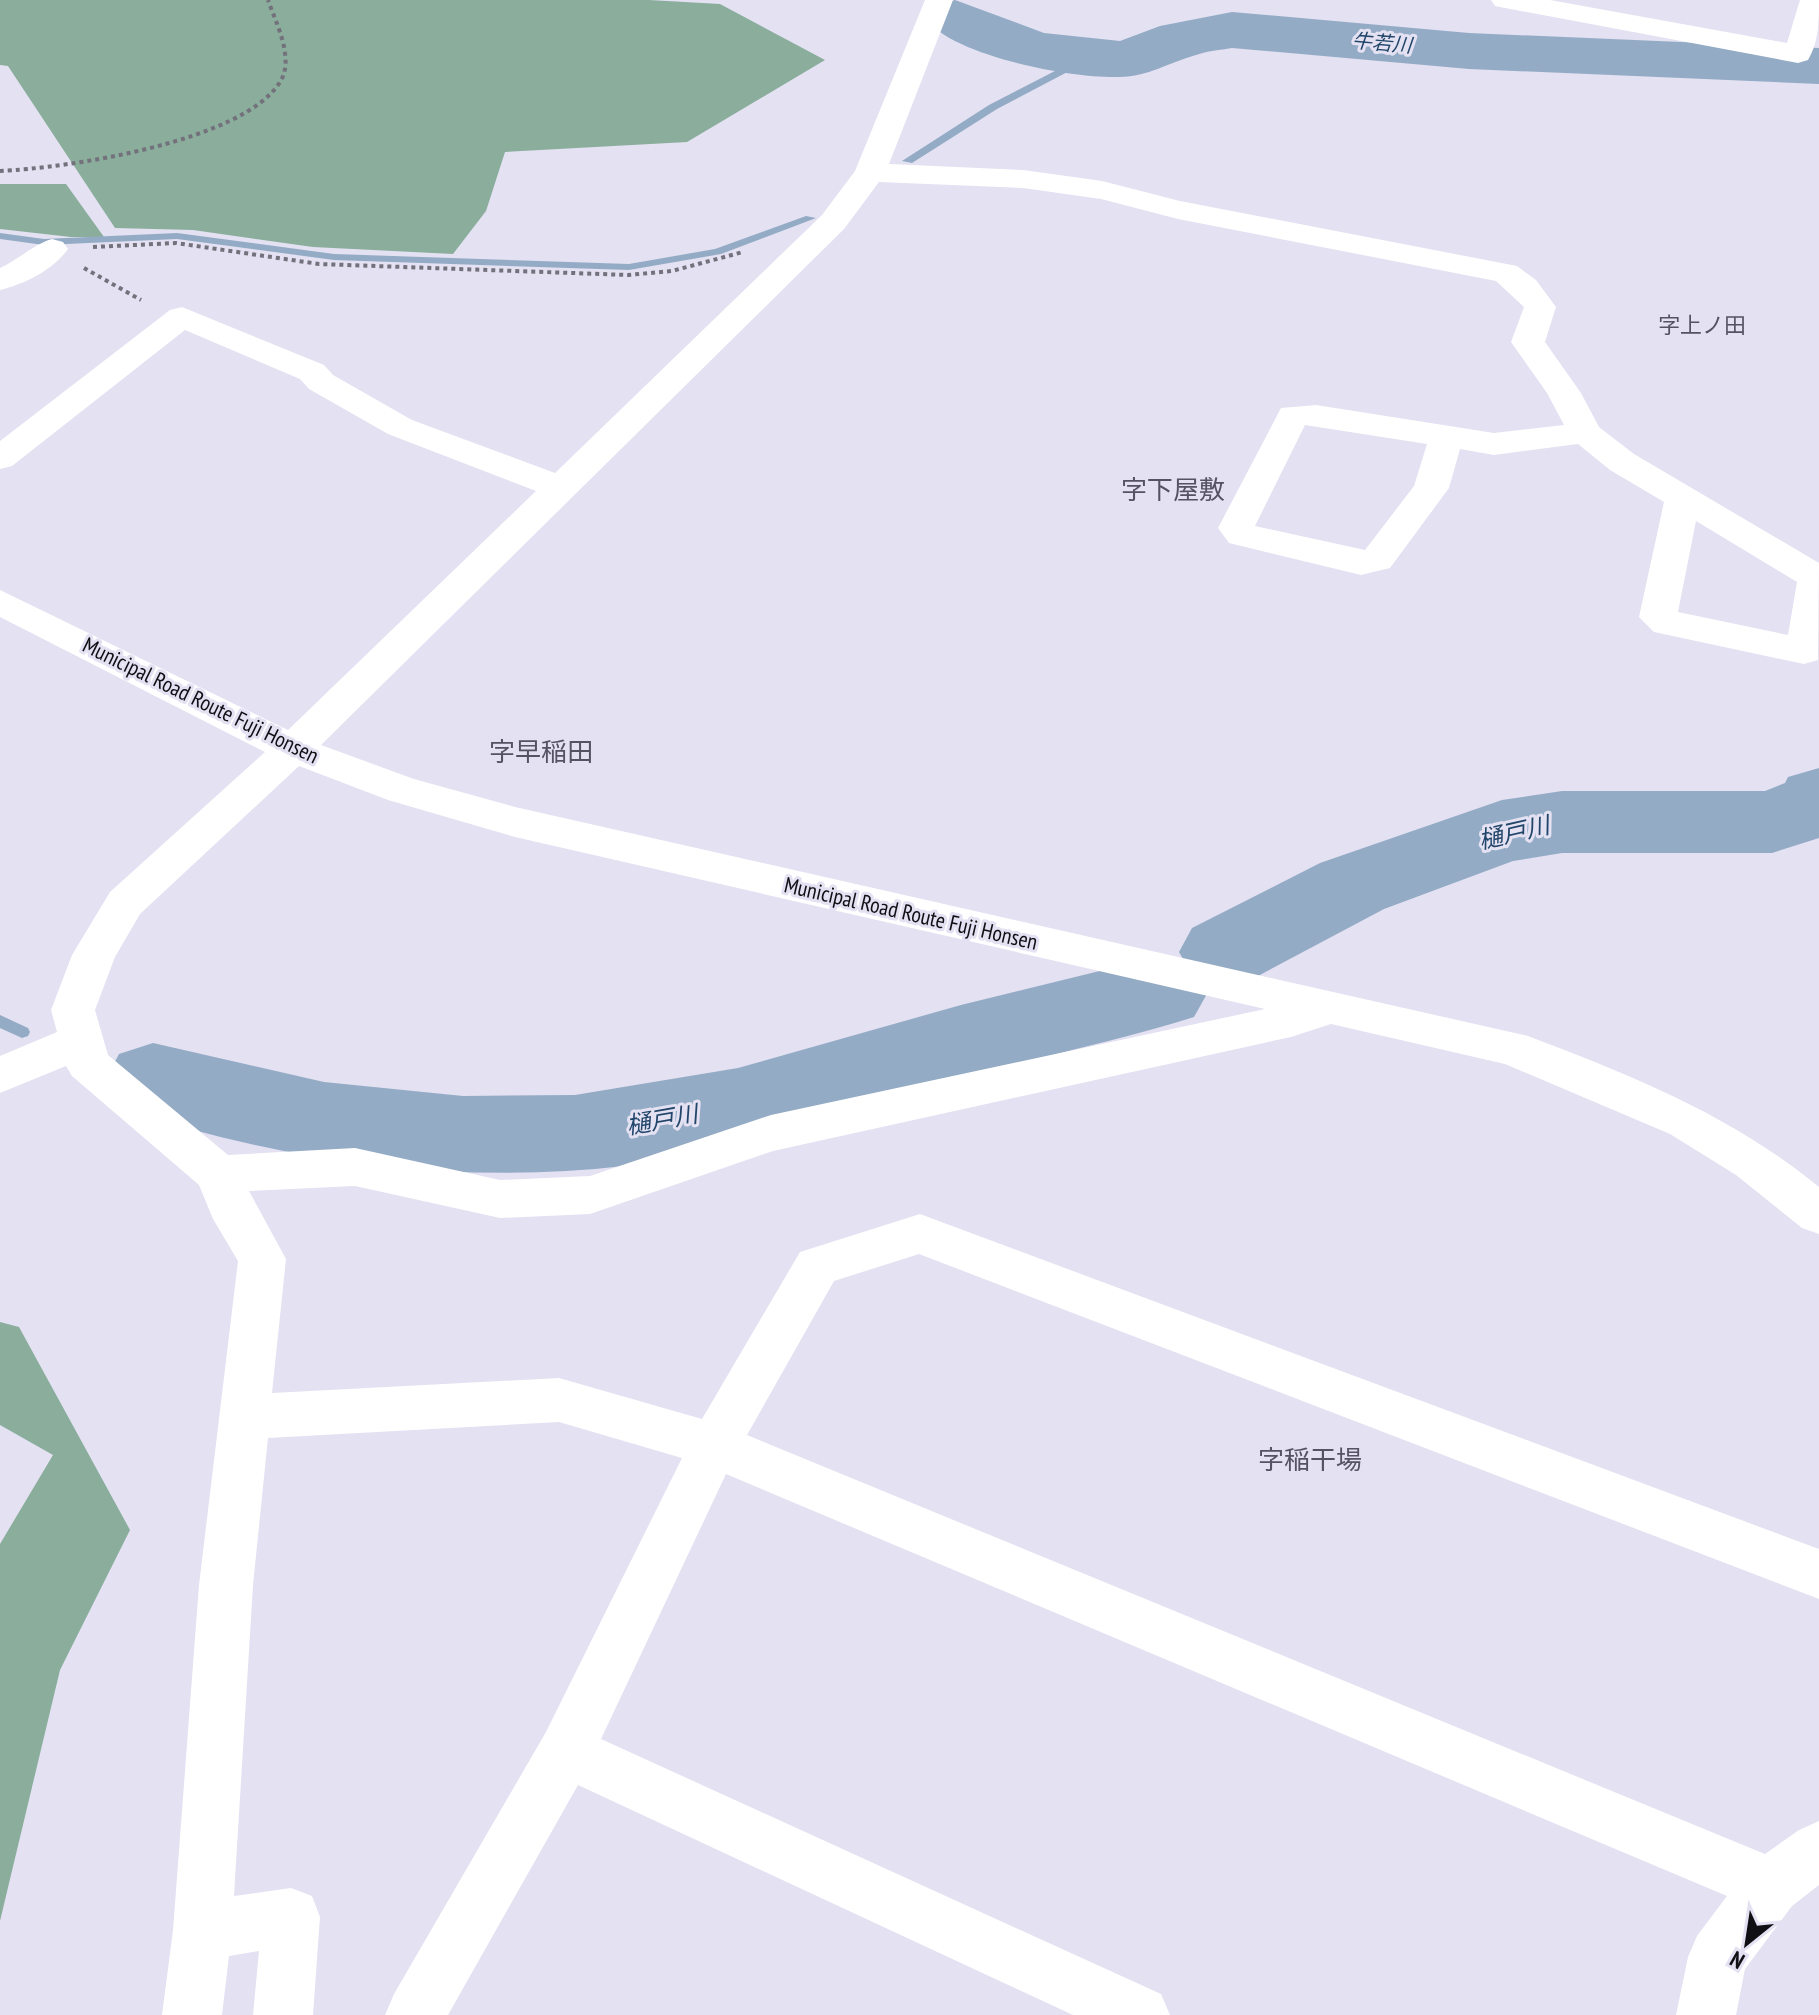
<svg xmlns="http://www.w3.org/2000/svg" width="1819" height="2015" viewBox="0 0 1819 2015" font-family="'PT Sans Narrow','Noto Sans JP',sans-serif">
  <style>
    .forest { fill: #8aad9c }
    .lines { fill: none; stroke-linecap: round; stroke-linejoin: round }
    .stream { fill: #94abc5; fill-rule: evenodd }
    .river { fill: #94abc5; fill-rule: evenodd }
    .path { stroke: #73717c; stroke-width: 4; stroke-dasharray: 4 4; stroke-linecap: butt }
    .minor { fill: #fff; fill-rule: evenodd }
    .labels { text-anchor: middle; stroke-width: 6; stroke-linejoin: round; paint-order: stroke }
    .far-water-label { font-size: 20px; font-style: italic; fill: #22456a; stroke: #e3e1f2 }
    .far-quarter-label { font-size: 22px; fill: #555361; stroke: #e3e1f2 }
    .street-label { font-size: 22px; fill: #100f14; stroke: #e3e1f2 }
    .water-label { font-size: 24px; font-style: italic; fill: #22456a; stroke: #e3e1f2 }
    .quarter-label { font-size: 26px; fill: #555361; stroke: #e3e1f2 }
  </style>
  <rect width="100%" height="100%" fill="#e3e1f2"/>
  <path class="forest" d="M0 0H649L720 4 825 60 687 142 505 152 486 211 453 254 313 247 193 230 115 228 8 66 0 65Z
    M0 184H66L104 237H71L0 229Z
    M0 1322 19 1327 130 1530 60 1670 0 1921V1544L53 1455 0 1425Z"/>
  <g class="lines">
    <path class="stream" d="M1090 53 1095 56 1094 58 997 109 912 163 902 161 989 105Z
      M806 216 816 218 721 254 629 270 334 260 177 239 44 245 0 239V233L44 239 177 233 334 254 629 264 715 249Z
      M0 1015 28 1028 30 1032 28 1036 22 1038 0 1028Z"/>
    <path class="river" d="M955 0 1044 33 1120 41 1160 26 1232 12 1469 33 1819 48V84L1469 69 1232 48C1220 50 1207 51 1196 55 1170 62 1147 77 1120 77 1073 79 952 56 925 18L934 5Z
      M1819 768V838L1772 853H1562L1513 861 1384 909 1258 976 1225 987 1201 979 1208 992 1194 1017C1117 1041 1038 1057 960 1079 886 1100 814 1127 739 1145 533 1196 319 1173 119 1108L105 1081 119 1054 153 1043 324 1082 463 1096 575 1095 738 1068 961 1005 1161 956 1186 964 1179 952 1192 928 1320 863 1502 800 1562 791H1765L1785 783 1788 777Z"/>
    <path class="path" d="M0 171C66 168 243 142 280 82 295 59 276 23 268 0
      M93 247 176 243 319 264 628 275 672 271 743 252
      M84 268 141 300"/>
    <path class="minor" d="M925 0H953L889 164 1023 170 1102 181 1180 201 1517 266 1536 280 1556 307 1545 342 1581 393 1599 427 1634 454 1819 563 1818 660 1804 664 1654 632 1639 617 1664 502 1610 470 1578 444 1494 455 1460 449 1449 488 1390 568 1361 575 1229 543 1218 528 1281 408 1316 405 1494 433 1564 425 1547 393 1511 342 1524 307 1496 281 1178 219 1101 199 1023 188 879 182 844 229 321 745 414 779 515 807 1528 1036C1633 1076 1731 1115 1819 1187V1234L1802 1228 1736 1175 1670 1134 1505 1064 1331 1024 1291 1037 773 1151 590 1214 500 1218 355 1186 249 1191 286 1259 272 1393 559 1378 702 1419 800 1252 920 1214 1819 1549V1599L919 1254 834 1281 747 1435 1765 1854 1799 1830 1819 1821V1885L1792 1906 1745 1969 1736 2015H1676L1688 1957 1697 1936 1727 1896 726 1474 601 1739 1161 1994 1170 2015H1073L578 1785 448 2015H385L394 1994 546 1732 682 1458 559 1422 268 1438 253 1585 234 1896 291 1888 312 1896 320 1917 313 2015H253L259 1951 229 1956 222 2015H162L173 1930 199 1585 238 1261 213 1219 199 1185 72 1076 66 1066 0 1093V1056L57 1032 51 1010 72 955 110 892 265 752 0 617V590L288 730 536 491 388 434 309 389 300 379 185 330 12 466 0 469V441L170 310 182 307 324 365 333 375 412 420 555 473 822 215 855 171ZM1305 425 1427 444 1414 486 1365 550 1255 526ZM1696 521 1797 582 1788 635 1678 612ZM299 766 388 800 515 837 1265 1009 771 1115 590 1176 500 1180 355 1148 228 1155 108 1055 95 1010 115 957 140 914Z
      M1491 0H1550L1787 43 1800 0H1819C1819 21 1819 42 1808 60L1798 63 1505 8 1495 6Z
      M52 239 63 242 68 249C53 270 25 284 0 290V268C18 260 34 244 52 239Z"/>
  </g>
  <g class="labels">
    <g class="far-water-label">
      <text transform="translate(1382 43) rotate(5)" y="7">牛若川</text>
    </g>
    <g class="far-quarter-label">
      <text x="1702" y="333">字上ノ田</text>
    </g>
    <g class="street-label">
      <text transform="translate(201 700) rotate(26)" y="8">Municipal Road Route Fuji Honsen</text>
      <text transform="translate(911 913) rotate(13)" y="8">Municipal Road Route Fuji Honsen</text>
    </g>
    <g class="water-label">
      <text transform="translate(1514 833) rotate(-13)" y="8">樋戸川</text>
      <text transform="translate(662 1120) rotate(-10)" y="8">樋戸川</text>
    </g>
    <g class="quarter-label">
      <text x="1173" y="499">字下屋敷</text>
      <text x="541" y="761">字早稲田</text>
      <text x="1310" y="1469">字稲干場</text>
    </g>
  </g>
  <g transform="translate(1747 1943) rotate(210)" stroke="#e3e1f2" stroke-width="6" paint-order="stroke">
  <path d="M0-6L14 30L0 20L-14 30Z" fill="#100f14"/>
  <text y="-12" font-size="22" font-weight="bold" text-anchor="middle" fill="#100f14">N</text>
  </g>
</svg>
